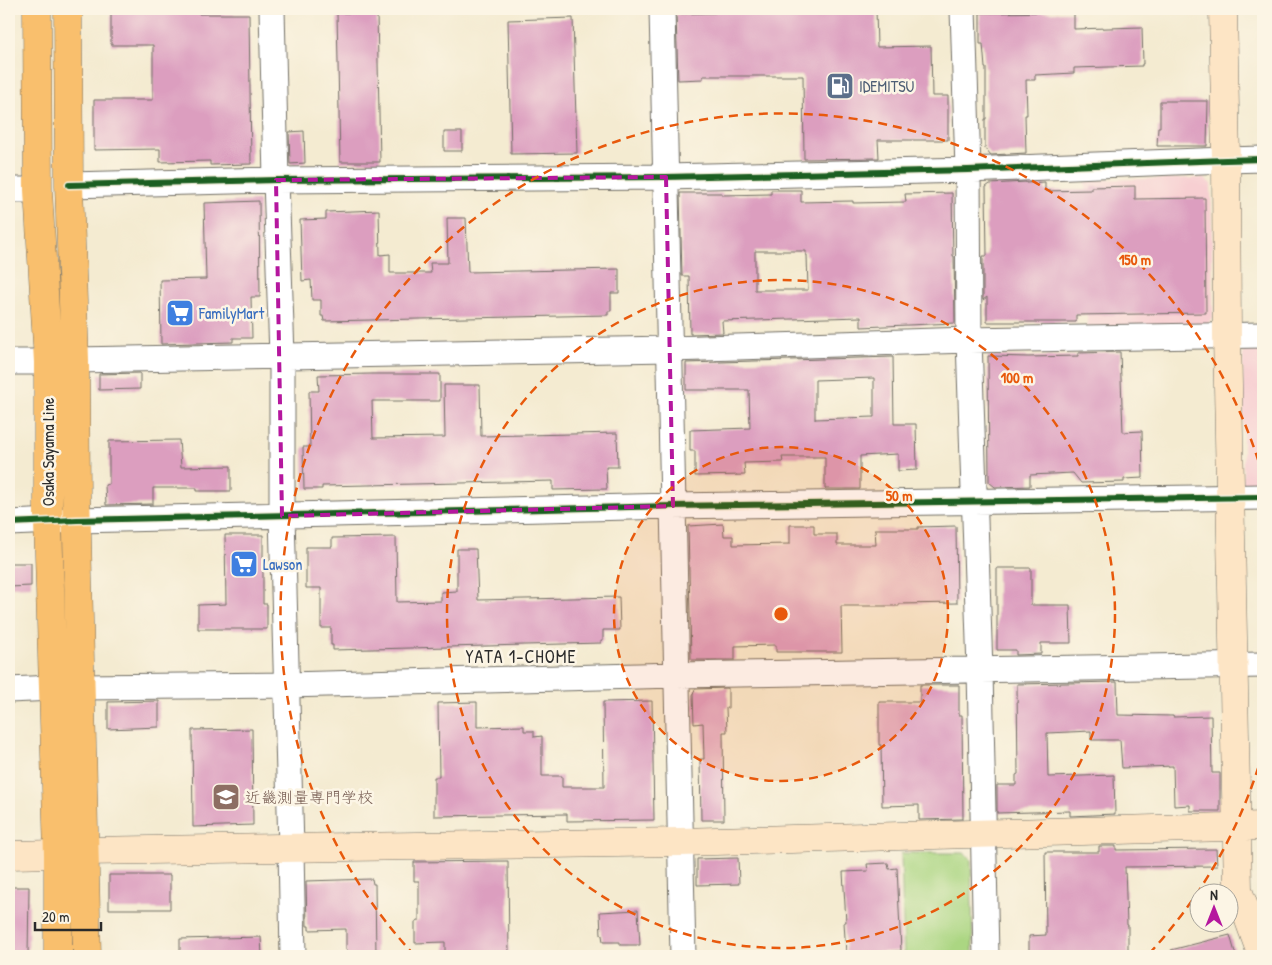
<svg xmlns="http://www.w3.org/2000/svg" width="1272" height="965" viewBox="0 0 1272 965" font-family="'Patrick Hand','Klee One',sans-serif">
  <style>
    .built { fill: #f7cfd2 }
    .green { fill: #abd682; stroke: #6b8056 }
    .building { fill: #dc9ebf; fill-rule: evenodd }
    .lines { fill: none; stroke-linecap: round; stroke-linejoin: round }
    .street-casing { stroke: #716e65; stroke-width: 27 }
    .secondary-casing { stroke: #716e65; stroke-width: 29 }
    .primary-casing { stroke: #716e65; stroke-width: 29 }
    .street { stroke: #fff; stroke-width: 25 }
    .secondary { stroke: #fde5c5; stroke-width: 28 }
    .primary { stroke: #f9bf6d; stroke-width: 28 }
    .cycleway-casing { stroke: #fcf5e5; stroke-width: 9 }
    .cycleway { stroke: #1b5e20; stroke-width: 6 }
    .marked { fill: none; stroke: #b5179e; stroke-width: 4; stroke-dasharray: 10 6; stroke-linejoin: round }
    .ring { fill: none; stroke: #e8590c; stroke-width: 2.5; stroke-dasharray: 9 6 }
    .labels { text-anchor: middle; stroke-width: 5; stroke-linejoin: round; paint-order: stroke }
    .service-label { font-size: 16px; fill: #4e5e75; stroke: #fcf5e5; text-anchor: start }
    .shop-label { font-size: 16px; fill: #366cbe; stroke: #fcf5e5; text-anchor: start }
    .street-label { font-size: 16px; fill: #2b2b2b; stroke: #fcf5e5 }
    .education-label { font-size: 16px; fill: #785e54; stroke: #fcf5e5; text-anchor: start }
    .neighbourhood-label { font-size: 18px; letter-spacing: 1px; fill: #2b2b2b; stroke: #fcf5e5 }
    .centre { fill: #e8590c; stroke: #fcf5e5; stroke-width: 2.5 }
    .ring-label { font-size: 15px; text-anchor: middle; font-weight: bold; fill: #e8590c; stroke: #fcf5e5; stroke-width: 5; stroke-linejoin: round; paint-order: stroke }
  </style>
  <rect width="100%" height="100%" fill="#fcf5e5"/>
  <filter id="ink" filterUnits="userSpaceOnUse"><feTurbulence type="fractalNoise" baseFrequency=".02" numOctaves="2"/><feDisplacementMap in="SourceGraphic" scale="10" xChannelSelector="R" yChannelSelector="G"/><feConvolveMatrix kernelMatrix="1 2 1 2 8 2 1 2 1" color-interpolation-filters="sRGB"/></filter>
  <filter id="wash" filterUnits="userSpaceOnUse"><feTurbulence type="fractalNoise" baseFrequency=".0096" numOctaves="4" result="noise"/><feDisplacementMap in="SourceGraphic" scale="20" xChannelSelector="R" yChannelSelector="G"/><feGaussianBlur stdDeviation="1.12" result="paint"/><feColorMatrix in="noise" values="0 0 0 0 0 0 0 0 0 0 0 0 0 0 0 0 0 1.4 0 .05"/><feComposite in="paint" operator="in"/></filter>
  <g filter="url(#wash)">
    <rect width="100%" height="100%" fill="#f4ebd1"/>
    <path class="built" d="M1204 178 1211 184 1213 317 1206 326 1087 328 1085 180Z
      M1243 339H1263V485L1243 486Z"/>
    <path class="green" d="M901 853H964L971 859 973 956H904Z"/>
    <g id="blocks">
      <path class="building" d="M111 9H145V12L199 11V14H249L251 164 210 165V161L160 162V149L94 150V100H153V45H111Z
        M715 9H739L740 13 802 12 801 9H876L877 47 931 46 932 96H948V140H878L879 158 804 159 803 76H703V79L678 80 676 14 715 13Z
        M1074 12V29L1142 27 1143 64H1142V66L1074 68V73L1035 75V80H1026L1027 115H1025L1026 153 991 155 985 148V119H986V68H985L983 44H980V13Z
        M337 13H377L380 162H340Z
        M573 18 577 153 511 154 508 20Z
        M1160 101H1208L1207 146H1157L1158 127H1160Z
        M304 131 305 163 290 164 289 132Z
        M444 132H462V151H444Z
        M1026 182V183L1045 182V191L1091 190V187L1135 186V199L1205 198 1206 313 1076 315V322H987V297L983 300V256H987L986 187 990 184Z
        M771 190H801V202L853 201V203L906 202 905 194 952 193 953 256H954L955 323 861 327V317L722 321 723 333 690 334 689 276H682L680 193H722V195L771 194ZM755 251H806V255H807L808 290H755Z
        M259 201 260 297H251L252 338H233V342L161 344 160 280 206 279 204 203Z
        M379 210 380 255 390 254V273H431L430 263H448L447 218H466L468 272 619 269V293H611V311H608V315L324 321 323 316H321V300H312L311 280 302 281 300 220 326 219V212Z
        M1120 352 1123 432 1142 431 1143 478 1124 479V482L1081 483 1073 473 1030 475V486L995 487 989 482 988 356 1028 357 1078 356V353Z
        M893 357 894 424H916L917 470 898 471V454L860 456V489H825V457H782L783 462 744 463 745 475 695 476V451H690V430L750 428 749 390H686V363ZM874 378V417L815 419V380Z
        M140 373V389L99 390V374Z
        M372 374H440V401H372L373 438 445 437 444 385H480L481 436 617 433 618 467H606L607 489 553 490V481L322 486V489H304L303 447H310L309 391H319L318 375Z
        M179 440 181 467 231 466V491H197V488H153V504L106 505 105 485 109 484V441Z
        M723 524 724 536H733V545L790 544V525H814V534H837V545H876L875 529H918V527L956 526 957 603 899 604V606H841L842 652H776V645L735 646V660H692L691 659 688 526Z
        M225 535H263V604H267V629H198V605L226 604Z
        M396 537 397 602 441 601V592L457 591V549H476L478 600 619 597 620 630H603V640H601V643L333 650V645H331V628H321V588H306V547H332V538Z
        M9 563H31V586L9 587Z
        M997 568H1031V605H1070L1071 643H1041V654L1016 655V650H997Z
        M1117 682 1118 715 1173 716V717L1211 716 1212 773H1220V811H1190V805L1174 806 1173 766 1122 768 1120 740H1091V731L1047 733 1048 777 1114 775 1115 814 1070 816V811L997 813V785H1016V775L1018 774 1017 684Z
        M920 685H959V715H962L963 819 919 820V805L882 806 881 745H879V702H920Z
        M728 688V708H726L727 732H723L724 820H701L700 759H704L703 723 694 724 693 695 695 689Z
        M159 701V727L108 729V702Z
        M652 701 654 820 567 821V814L434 816V777H439L438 703 477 702V727L524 726V731H534V737L542 736V776H562V787H604L603 702Z
        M252 729 253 825 193 827 192 730Z
        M1099 846H1116V850L1216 849 1217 866 1125 867 1127 925H1128V956H1029V936L1046 935 1045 852H1099Z
        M738 858 739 884 697 885V859Z
        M508 861 509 956H445V942L415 943V922L419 921V881H414V862Z
        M888 863 889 869 897 868 901 951 846 954 844 922H846L843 872 868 871 867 864Z
        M109 875H170V909H109Z
        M372 879 373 884H375L376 956H347V949H346V929L309 930V926H307L306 881Z
        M9 887H29L28 956H9Z
        M638 910 640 945H620V942H603L602 935H601L600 912Z
        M1230 935 1236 956H1172L1171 950Z
        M261 937 262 956H180V939Z"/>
    </g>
  </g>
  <g filter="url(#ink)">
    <use href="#blocks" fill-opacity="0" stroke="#716e65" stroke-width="1"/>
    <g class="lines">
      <defs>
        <path id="street" d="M272 9 276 180 282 356V516L291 848 293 956
          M662 9 683 956
          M963 9 968 170 969 340 980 670 986 956
          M69 185 276 180 666 177 968 170 1226 160 1263 159
          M9 190H38
          M75 360 670 349 969 340 1263 335
          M9 362H48
          M9 523 77 520 673 506 1263 497
          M81 687 287 685 677 675 1263 665
          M9 690 53 688"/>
        <path id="secondary" d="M1223 9 1226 160 1227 335 1238 890 1262 956
          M85 851 680 842 1263 826
          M9 855 58 854"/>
        <path id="primary" d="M37 9 38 190 48 362V522L58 854V956
          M68 9 69 185 75 360 76 492 87 956"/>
      </defs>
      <use href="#street" class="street-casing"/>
      <use href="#secondary" class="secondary-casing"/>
      <use href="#primary" class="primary-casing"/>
      <use href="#street" class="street"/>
      <use href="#secondary" class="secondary"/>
      <use href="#primary" class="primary"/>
      <defs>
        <path id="cycleway" d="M69 185 276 180 666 177 968 170 1226 160 1263 159
          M9 523 77 520 673 506 1263 497"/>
      </defs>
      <use href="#cycleway" class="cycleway-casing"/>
      <use href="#cycleway" class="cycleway"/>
    </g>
  </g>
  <path class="marked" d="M666 177 673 506 282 516 276 180Z"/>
  <circle cx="781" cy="614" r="167" fill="#e8590c" fill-opacity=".12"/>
  <g class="ring">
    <circle cx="781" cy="614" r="167"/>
    <circle cx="781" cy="614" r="334"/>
    <path d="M1263 752A501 501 0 0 1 1147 956M415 956A501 501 0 1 1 1263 476"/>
  </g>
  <defs>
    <symbol id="fuel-square" viewBox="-11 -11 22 22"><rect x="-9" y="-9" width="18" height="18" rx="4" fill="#5c6f8a" stroke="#fcf5e5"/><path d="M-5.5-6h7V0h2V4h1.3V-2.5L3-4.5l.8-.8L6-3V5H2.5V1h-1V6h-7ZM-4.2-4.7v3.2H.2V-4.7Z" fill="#fff"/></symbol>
    <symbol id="supermarket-square" viewBox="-11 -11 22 22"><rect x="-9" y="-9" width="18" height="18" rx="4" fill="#3f7fe0" stroke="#fcf5e5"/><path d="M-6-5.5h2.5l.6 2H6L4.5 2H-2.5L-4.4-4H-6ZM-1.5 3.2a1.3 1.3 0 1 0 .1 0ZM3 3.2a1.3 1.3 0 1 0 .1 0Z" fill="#fff"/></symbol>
    <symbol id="university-square" viewBox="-11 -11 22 22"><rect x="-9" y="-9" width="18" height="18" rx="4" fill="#8d6e63" stroke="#fcf5e5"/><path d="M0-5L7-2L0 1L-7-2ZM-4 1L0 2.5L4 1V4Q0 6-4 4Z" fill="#fff"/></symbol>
  </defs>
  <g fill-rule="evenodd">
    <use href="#fuel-square" x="824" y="70" width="32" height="32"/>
    <use href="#supermarket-square" x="164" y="297" width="32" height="32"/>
    <use href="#supermarket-square" x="228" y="548" width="32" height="32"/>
    <use href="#university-square" x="210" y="781" width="32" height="32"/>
  </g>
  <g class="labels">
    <g class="service-label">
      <text x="859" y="92">IDEMITSU</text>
    </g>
    <g class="shop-label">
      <text x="199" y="319">FamilyMart</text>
      <text x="263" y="570">Lawson</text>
    </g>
    <g class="street-label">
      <text transform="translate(48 452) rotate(-90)" y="6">Osaka Sayama Line</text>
    </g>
    <g class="education-label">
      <text x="245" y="803">近畿測量専門学校</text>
    </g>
    <g class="neighbourhood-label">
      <text x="521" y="663">YATA 1-CHOME</text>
    </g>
  </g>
  <circle cx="781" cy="614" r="8" class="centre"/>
  <g class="ring-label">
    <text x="1135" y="265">150 m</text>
    <text x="1017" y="383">100 m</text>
    <text x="899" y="501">50 m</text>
  </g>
  <rect width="1272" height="965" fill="none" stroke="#fcf5e5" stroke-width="30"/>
  <g transform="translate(1214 908)"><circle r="24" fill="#fcf5e5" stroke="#a8a49b"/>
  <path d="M0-4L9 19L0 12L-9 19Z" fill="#b5179e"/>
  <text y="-8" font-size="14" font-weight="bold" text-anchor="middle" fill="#2b2b2b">N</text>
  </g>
  <path d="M35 922v8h66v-8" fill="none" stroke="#2b2b2b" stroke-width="2.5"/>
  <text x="42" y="922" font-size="15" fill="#2b2b2b" stroke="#fcf5e5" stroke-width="4" paint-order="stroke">20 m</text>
</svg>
